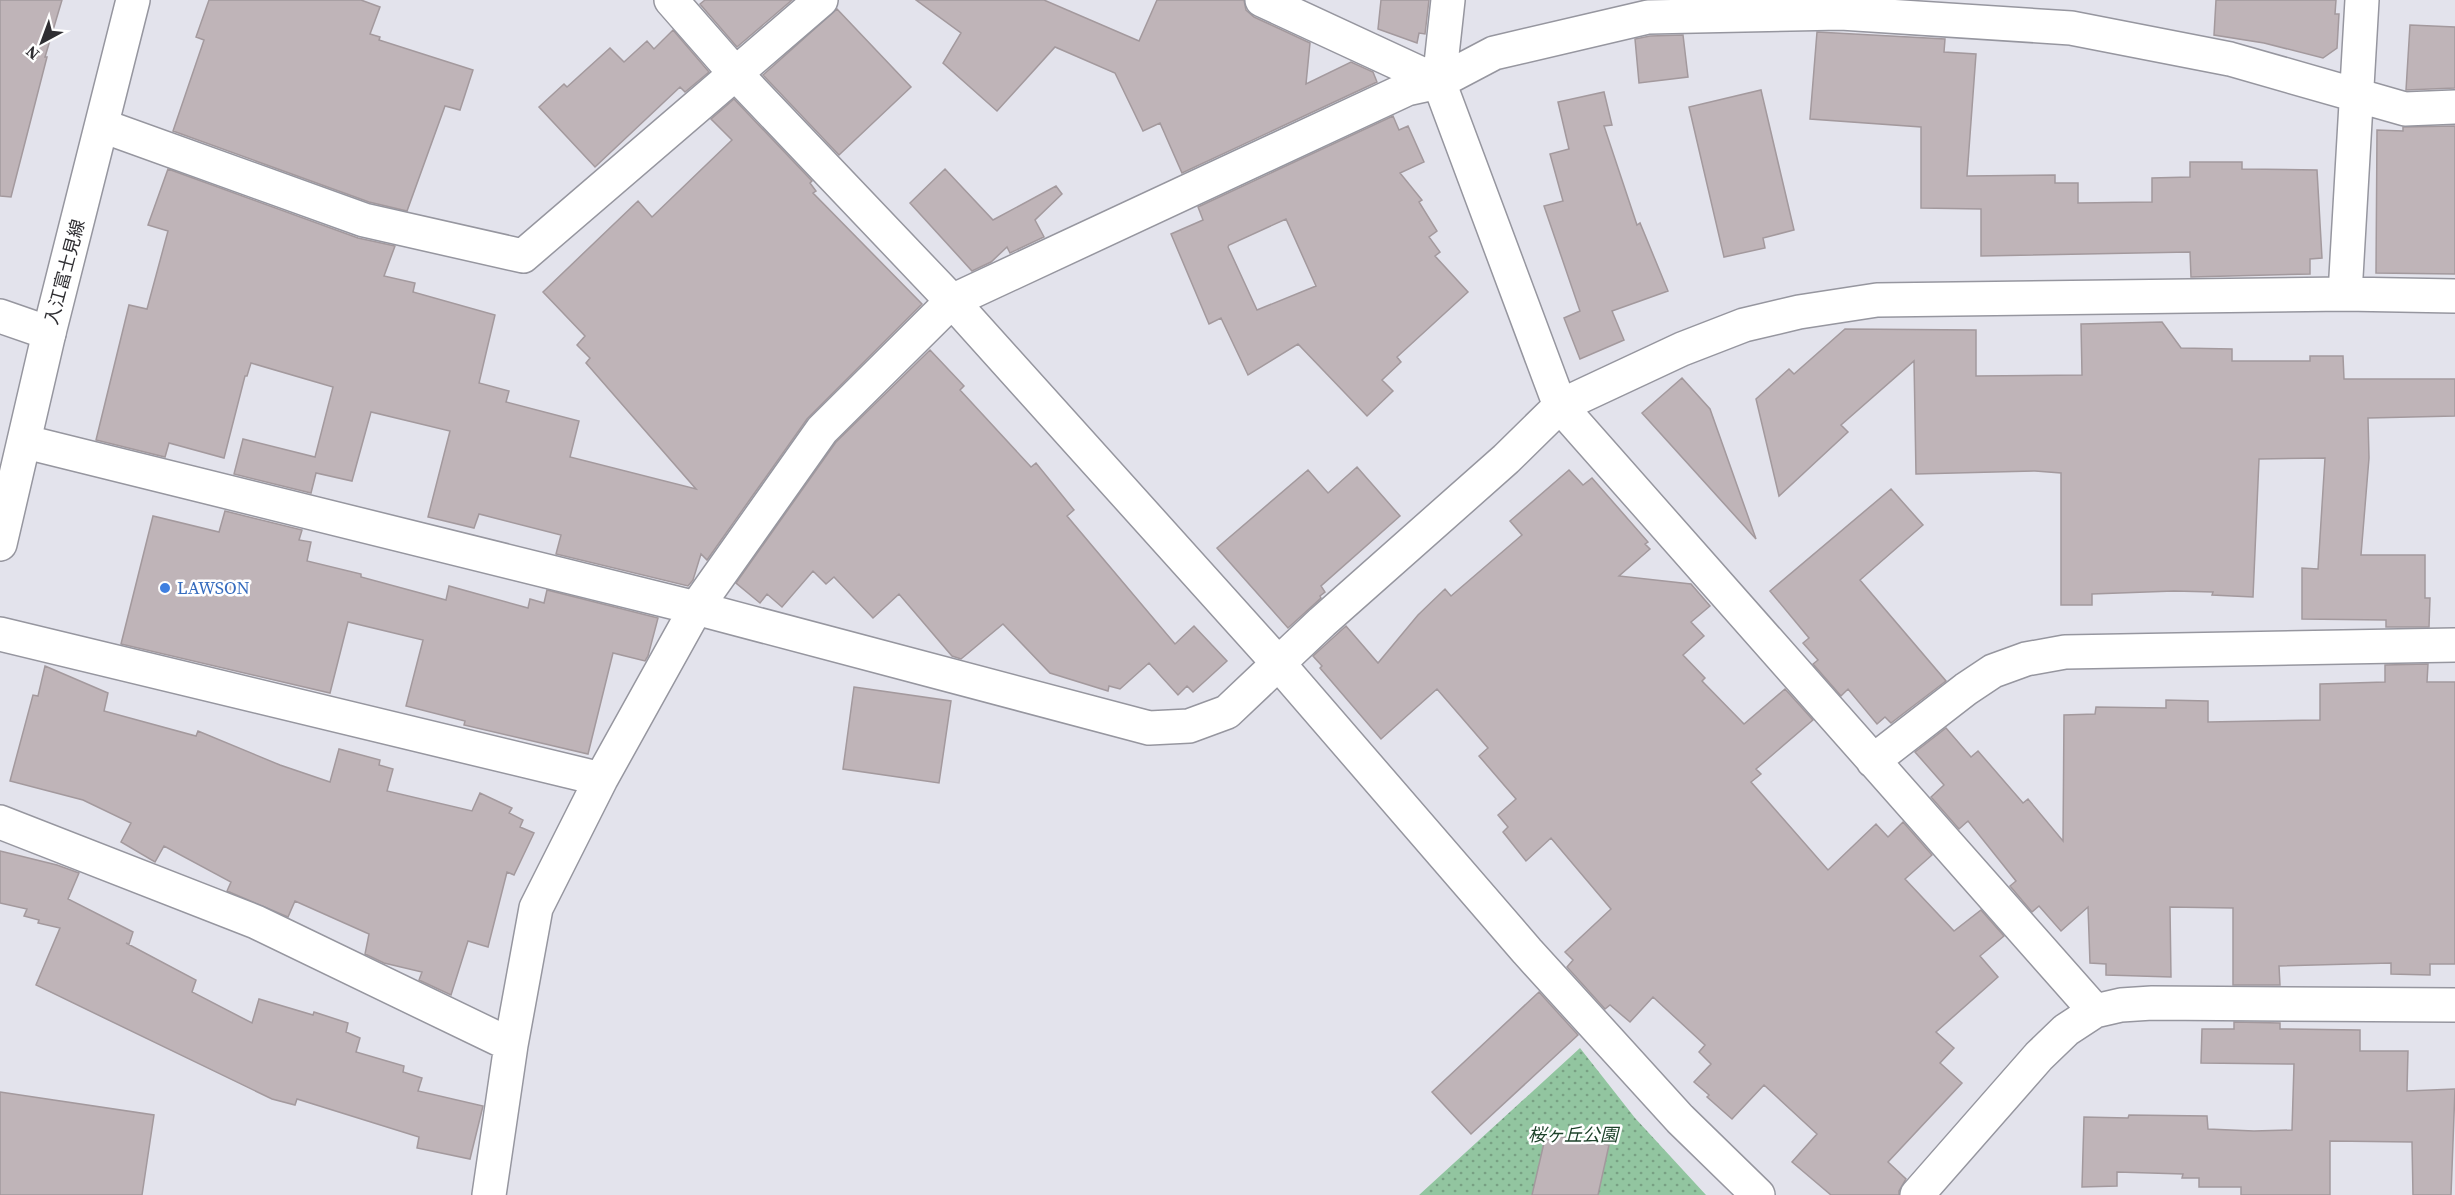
<svg xmlns="http://www.w3.org/2000/svg" width="2455" height="1195" viewBox="0 0 2455 1195" font-family="'Source Serif 4','Noto Sans JP',serif">
  <style>
    .green { fill: url(#green-dots) }
    .building { fill: #bfb4b8; stroke: #a3999d; stroke-width: 1.5; fill-rule: evenodd }
    .lines { fill: none; stroke-linecap: round; stroke-linejoin: round }
    .street-casing { stroke: #96969f; stroke-width: 36 }
    .secondary-casing { stroke: #96969f; stroke-width: 36 }
    .street { stroke: #fff; stroke-width: 33 }
    .secondary { stroke: #fff; stroke-width: 33 }
    .shop-dot { fill: #3f7fe0; stroke: #fff; stroke-width: 2 }
    .labels { text-anchor: middle; stroke-width: 5; stroke-linejoin: round; paint-order: stroke }
    .street-label { font-size: 18px; fill: #2f2e32; stroke: #fff }
    .shop-label { font-size: 18px; fill: #366cbe; stroke: #fff; text-anchor: start }
    .park-label { font-size: 18px; font-style: italic; fill: #1d422a; stroke: #fff }
  </style>
  <defs>
    <pattern id="green-dots" width="8" height="8" patternUnits="userSpaceOnUse" patternTransform="scale(1.5)"><rect width="8" height="8" fill="#92c5a0"/><path d="M2 2h.1M6 6h.1" fill="none" stroke="#78a083" stroke-width="1.8" stroke-linecap="round"/></pattern>
  </defs>
  <rect width="100%" height="100%" fill="#e3e3ec"/>
  <path class="green" d="M1580 1048 1635 1118 1706 1195H1419Z"/>
  <path class="building" d="M0 0H62L45 57H47L11 197 0 196Z
    M209 0H361L380 7 370 34 380 37 379 40 473 70 460 110 445 106 407 211 369 202 173 131 204 40 196 37Z
    M705 0H792L737 47 700 4Z
    M916 0H1044L1139 41 1157 0H1244L1246 10 1254 17 1310 43 1306 84 1351 62 1373 72 1377 82 1182 173 1160 123 1143 131 1115 73 1055 47 997 111 943 63 961 33Z
    M1381 0H1429L1425 34 1419 33 1417 43 1378 29Z
    M2216 0H2336L2335 14H2339L2337 48 2323 58 2264 43 2214 35Z
    M837 9 911 87 839 155 763 75Z
    M2410 25 2455 27V88L2406 90Z
    M673 30 709 72 685 92 680 87 595 167 539 107 564 84 567 87 610 48 624 62 647 41 654 49Z
    M1817 32 1945 39 1944 52 1976 54 1967 176 2055 175V183H2078V203L2152 202V178L2190 177V162H2242V169L2317 170 2322 258 2310 259V274L2191 277 2190 252 1981 256V209L1921 208V127L1810 119Z
    M1683 35 1688 77 1639 83 1635 39 1650 36Z
    M1761 90 1794 230 1763 238 1765 248 1724 257 1689 107Z
    M1604 92 1612 125 1604 126 1637 225 1640 223 1668 291 1612 311 1624 340 1580 359 1564 318 1580 311 1544 206 1563 201 1550 154 1569 149 1558 102Z
    M734 99 812 181 810 183 816 191 813 193 922 304 807 419 707 560 701 554 693 580 688 586 556 554 561 535 479 514 474 528 428 517 450 431 371 412 352 481 316 473 311 493 234 474 243 439 315 457 333 387 251 363 247 376H245L224 458 169 443 165 457 96 440 129 305 147 309 168 231 148 225 168 169 358 238 395 246 384 276 415 283 413 292 495 315 479 383 509 391 506 402 579 421 570 457 696 489 586 363 590 358 577 345 585 336 543 292 638 201 652 217 732 140 711 119Z
    M1393 116 1399 130 1408 126 1424 162 1400 173 1422 200 1419 202 1437 231 1429 237 1440 252 1435 256 1468 292 1397 357 1401 362 1382 380 1393 391 1367 416 1298 344 1248 375 1221 318 1209 324 1171 234 1203 220 1198 207ZM1286 219 1316 286 1257 310 1228 247 1229 245Z
    M2455 126V274L2376 273 2377 130 2403 131V127Z
    M945 169 993 220 1056 186 1062 194 1035 220 1044 237 1010 253 1007 247 991 262 972 271 910 203Z
    M2162 322 2181 348 2232 349V361H2310V356H2343L2344 379H2455V416L2368 418 2369 458 2361 555H2425V598H2430L2429 627H2386V620L2302 619V568L2318 569 2325 458 2259 459 2253 597 2212 595 2213 592 2174 591 2092 594V605H2061V473L2035 471 1916 474 1914 361 1841 425 1848 432 1779 496 1756 399 1789 369 1794 374 1845 329 1976 330V376L2082 375 2081 324Z
    M930 350 964 386 960 390 1031 467 1036 463 1074 510 1067 516 1175 644 1194 626 1227 661 1193 692 1187 686 1178 695 1149 663 1120 689 1109 686 1108 691 1050 673 1003 624 961 659 952 656 899 594 873 618 834 577 826 584 813 571 782 607 767 594 760 603 736 583 836 442Z
    M1682 378 1710 409 1756 539 1642 413Z
    M1357 467 1400 516 1321 586 1325 592 1320 596 1321 598 1288 628 1217 548 1308 470 1328 493Z
    M1569 470 1583 485 1592 478 1648 542 1645 544 1650 549 1619 576 1691 584 1710 606 1691 622 1704 636 1683 655 1705 678 1702 681 1744 724 1785 689 1813 720 1756 769 1761 774 1751 782 1828 870 1876 824 1888 837 1903 822 1932 855 1905 879 1954 931 1981 910 2004 936 1980 956 1998 977 1936 1032 1954 1048 1940 1063 1962 1083 1888 1162 1906 1179 1899 1191V1195H1831L1792 1162 1817 1134 1764 1085 1732 1119 1707 1097 1709 1095 1694 1082 1711 1064 1699 1052 1705 1045 1653 997 1630 1022 1610 1005 1605 1009 1567 967 1573 960 1565 952 1611 909 1551 838 1526 861 1503 832 1508 827 1498 815 1516 799 1479 756 1488 748 1437 689 1381 739 1320 668 1322 666 1313 656 1346 626 1378 663 1418 615 1445 589 1451 596 1522 535 1510 521Z
    M1891 489 1923 525 1860 580 1946 681 1891 723 1885 717 1877 724 1848 689 1841 696 1813 664 1818 660 1803 643 1809 638 1770 591Z
    M225 511 302 530 299 540 311 542 307 561 361 574V577L446 600 449 586 528 608 530 599 544 603 547 590 658 618 648 656 645 661 613 653 588 754 464 725 465 721 406 706 423 640 348 622 330 693 121 644 153 516 219 532Z
    M2428 664 2427 682H2455V964H2430V975L2391 974V963L2279 966 2280 985H2233V908L2170 907 2171 977 2106 975V964L2090 963 2088 907 2061 931 2039 906 2032 912 2010 886 2016 881 1968 821 1959 829 1931 797 1944 785 1915 752 1946 728 1971 757 1978 751 2023 803 2028 799 2063 841 2064 715 2095 714 2096 707 2166 708V700L2208 701V722L2320 720V684L2385 682V665Z
    M45 666 108 693 104 711 196 736 198 731 280 765 330 782 339 749 380 760 379 765 393 769 387 791 472 811 480 793 512 808 509 813 523 820 520 827 534 833 514 875 507 872 488 947 468 941 451 995 419 980 422 972 384 963 365 954 369 934 295 901 288 917 227 891 231 882 164 846 155 862 121 842 131 823 83 800 10 781 33 695 38 696Z
    M854 687 951 701 939 783 843 769Z
    M0 851 57 865 79 873 68 899 133 932 129 944 126 943 196 980 192 992 252 1023 259 999 313 1015 314 1012 348 1023 346 1032 360 1038 356 1052 404 1066 403 1072 422 1078 418 1091 483 1106 470 1159 417 1148 419 1137 297 1099 295 1105 272 1099 36 985 60 928 38 923 39 920 24 916 27 909 0 903Z
    M1539 992 1578 1035 1471 1134 1432 1092Z
    M2234 1022 2280 1023V1029L2360 1030V1051H2408L2407 1091 2455 1089 2451 1195H2413L2412 1142 2330 1141V1195H2241V1187H2199V1178H2182L2183 1174 2117 1172V1186L2082 1187 2084 1117 2128 1118 2129 1115 2207 1116 2208 1129 2254 1131 2292 1130 2294 1064 2201 1063 2202 1029H2234Z
    M0 1092 154 1115 142 1195H0Z
    M1546 1134 1609 1145 1598 1195H1532Z"/>
  <g class="lines">
    <defs>
      <path id="street" d="M671 0 735 73 952 301 1278 663 1527 951 1680 1119 1758 1195
        M1262 0 1439 82
        M1448 0 1439 82 1560 406 2095 1011
        M103 126 364 220 523 256 821 0
        M2345 294 2362 0
        M0 316 49 333
        M26 442 696 608 1149 728 1189 726 1227 712 1322 622 1506 459 1560 406 1682 349 1744 325 1799 312 1877 300 2345 294 2455 296
        M0 634 601 779
        M1873 761 1966 689 1993 671 2026 659 2065 652 2455 645
        M0 822 256 922 511 1045
        M489 1195 511 1045 536 908 601 779 696 608 822 430 952 301 1407 89 1439 82 1494 53 1648 17 1841 13 2071 28 2230 59 2405 109 2455 107
        M1917 1195 2039 1056 2066 1030 2095 1011 2121 1005 2152 1003 2455 1005"/>
      <path id="secondary" d="M0 544 49 333 133 0"/>
    </defs>
    <use href="#street" class="street-casing"/>
    <use href="#secondary" class="secondary-casing"/>
    <use href="#street" class="street"/>
    <use href="#secondary" class="secondary"/>
  </g>
  <circle class="shop-dot" cx="165" cy="588" r="6"/>
  <g class="labels">
    <g class="street-label">
      <text transform="translate(65 272) rotate(-75)" y="6">入江富士見線</text>
    </g>
    <g class="shop-label">
      <text x="177" y="594">LAWSON</text>
    </g>
    <g class="park-label">
      <text x="1573" y="1141">桜ヶ丘公園</text>
    </g>
  </g>
  <g transform="translate(42 42) rotate(221)" stroke="#ffffff" stroke-width="4.5" paint-order="stroke">
  <path d="M0-4.5L10 22L0 15L-10 22Z" fill="#2f2e32"/>
  <text y="-9" font-size="16" font-weight="bold" text-anchor="middle" fill="#2f2e32">N</text>
  </g>
</svg>
